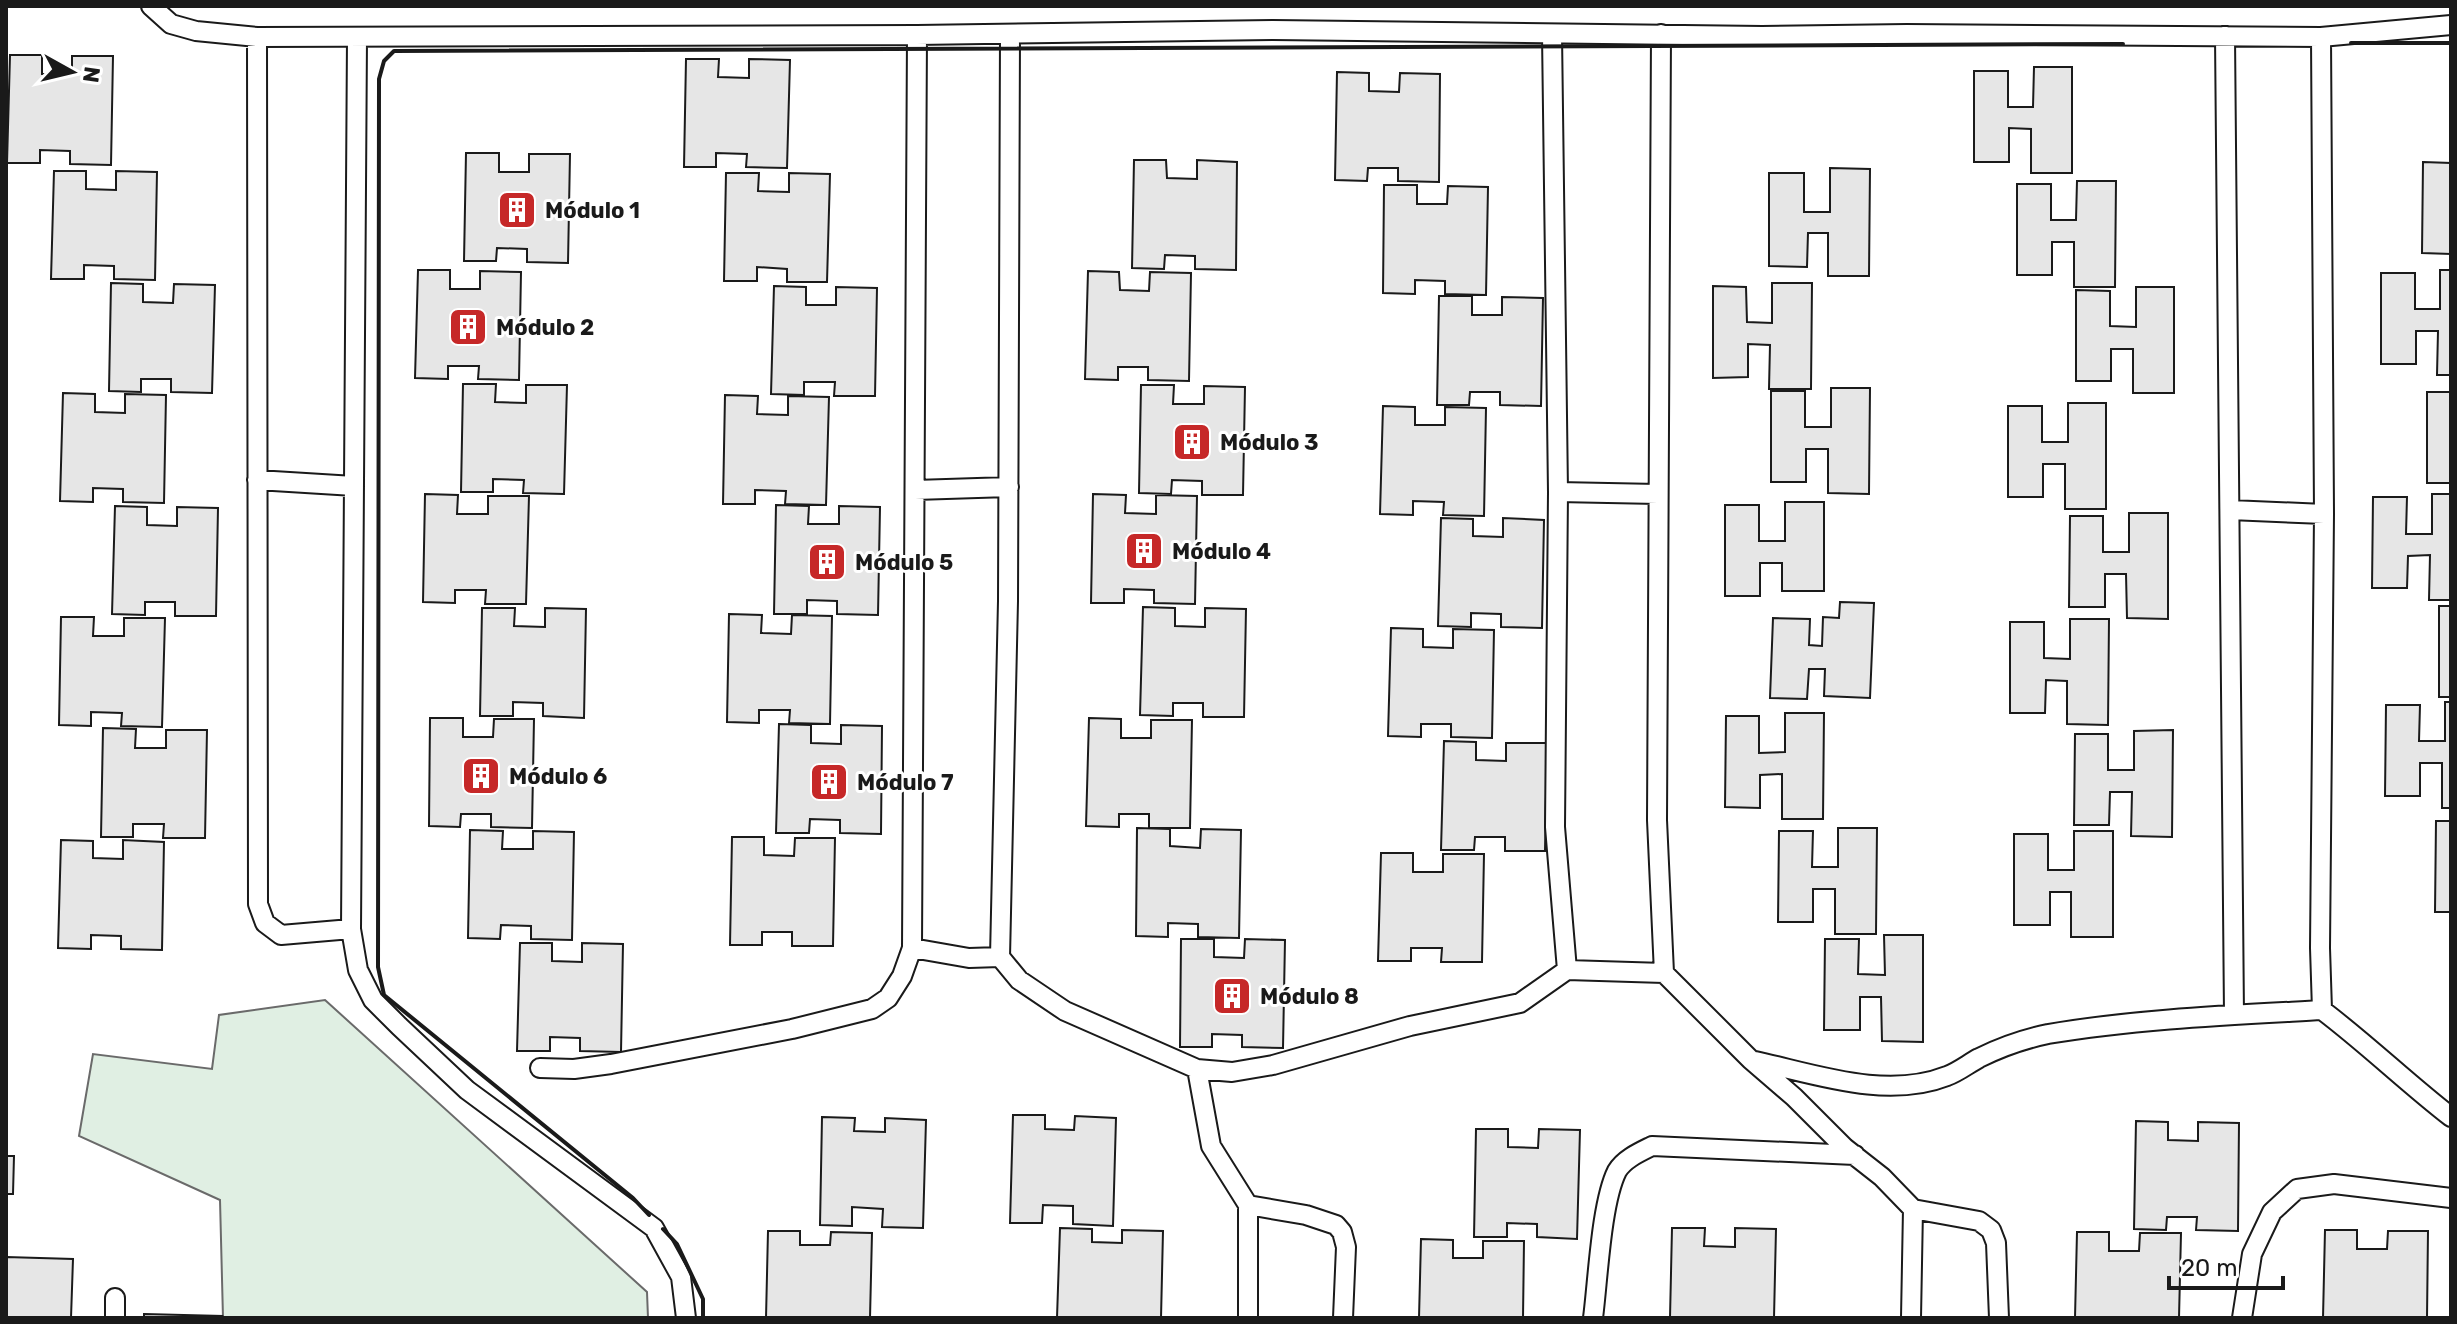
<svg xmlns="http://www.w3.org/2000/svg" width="2457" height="1324" viewBox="0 0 2457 1324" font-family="Rubik,sans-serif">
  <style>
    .green { fill: #e0efe3; stroke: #6a6a6a; stroke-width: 2 }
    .building { fill: #e6e6e6; stroke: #1a1a1a; stroke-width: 2 }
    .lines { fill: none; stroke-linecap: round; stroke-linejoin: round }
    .lane-casing { stroke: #1a1a1a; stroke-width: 22 }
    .lane { stroke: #fff; stroke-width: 18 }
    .wall { stroke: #1a1a1a; stroke-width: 4 }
    .labels { text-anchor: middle; stroke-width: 6; stroke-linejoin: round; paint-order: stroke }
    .poi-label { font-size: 22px; font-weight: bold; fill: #1a1a1a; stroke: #fff; text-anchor: start }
  </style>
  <rect width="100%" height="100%" fill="#fff"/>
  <path class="green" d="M325 1000 647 1292 648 1318H223L220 1200 79 1136 93 1054 212 1069 219 1015Z"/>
  <path class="building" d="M10 55H42V74H72V56H113L111 165 70 164V151L40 150V163H7Z
    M686 59H719L718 77 749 78V59L790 60 787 168 746 167 747 154 716 153V167H684Z
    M2034 67H2072V173H2031V129L2009 128V162H1974V71H2008V107H2033Z
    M1337 72 1369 73V91L1399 92 1400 73 1440 74 1439 182 1398 181V168H1368L1367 181 1335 180Z
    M466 153H499V172H529V154H570L568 263 527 262V249L497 248 496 261H464Z
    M1134 160H1166L1167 178 1197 179V160L1237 162 1236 270 1195 269V256L1165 255 1164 269 1132 268Z
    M2423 162 2451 163V254L2422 253Z
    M1830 168 1870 169 1869 276H1828V233H1808L1807 267 1769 266V173H1804V212H1830Z
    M54 171H86V189L116 190V171L157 172 155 280 114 279V266L84 265V279H51Z
    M726 173H759L758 191 789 192V173L830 174 827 282H787V269L757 267V281H724Z
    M2077 181H2116L2115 287H2074V242H2052V275H2017V184H2051V220H2076Z
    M1384 185H1417V204H1447L1448 186 1488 187 1486 295 1445 294V281L1415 280V294L1383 293Z
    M418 270H450V289H480V271L521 272 519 380 478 379 479 366H448V379L415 378Z
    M2440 270H2451V375H2437L2438 331H2416V364H2381V273H2415V309H2440Z
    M1088 271 1119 272 1120 290 1149 291 1150 272 1191 273 1189 381 1148 380V367H1118V380L1085 379Z
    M111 283 143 284V302L173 303 174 284 215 285 212 393 171 392V379H141V392L109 391Z
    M1772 283H1812L1811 389H1769L1770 345 1748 344V377L1713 378V286L1746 287 1747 322 1772 323Z
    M774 286 806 287V305H836V287L877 288 875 396H834L835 382H804V395L771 394Z
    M2136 287H2174V393H2133V349H2111V381H2076V290L2110 291V326L2136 327Z
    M1439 296H1472V315H1502V297L1543 298 1541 406 1500 405V392H1470L1469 405H1437Z
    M463 384H496L495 402 526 403V385H567L564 494 523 493 524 480 493 479V492H461Z
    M1141 385H1174L1173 404H1204V386L1245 387 1243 495H1202V481L1172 480 1171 494 1139 493Z
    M1831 388H1870L1869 494 1828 493V449H1806V482H1771V391H1805V427H1831Z
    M2427 392H2451V483H2427Z
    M63 393 95 394V412L125 413V394L166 395 164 503 123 502V489L93 488V502L60 501Z
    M725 395 758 396 757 414 788 415V396L829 397 826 505 785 504 786 491 755 490V504H723Z
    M2068 403H2106V509H2065V464H2043V497H2008V406H2042V442H2068Z
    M1383 406 1415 407V425H1445V407L1486 408 1484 516 1443 515 1444 502 1413 501V515L1380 514Z
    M425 494 458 495 457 514H488V496H529L526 604H485L486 590H455V603L423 602Z
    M1093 494 1126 495 1125 513 1156 514V495L1197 496 1195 604 1154 603V590L1124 589V603H1091Z
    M2432 494H2451V600H2429L2430 555 2408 556 2407 588H2372L2373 497H2407L2406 534H2432Z
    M1785 502H1824V591H1782V563H1760V596H1725V505H1759V541H1785Z
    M776 505 809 506 808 524H839V506L880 507 878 615 837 614V601L807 600V614H774Z
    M115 506 147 507V525L177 526V507L218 508 216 616H175V602H145V615L112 614Z
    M2129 513H2168V619L2127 618 2126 574H2105V607H2069L2070 516H2103V552H2129Z
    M1441 518 1473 519V536L1503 537V518L1544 520 1542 628 1501 627V614L1471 613V627L1438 626Z
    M1840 602 1874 603 1870 698 1824 696 1825 669H1809L1807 699 1770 698 1773 618 1810 619 1809 645 1822 646 1823 617 1839 618Z
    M2439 606H2451V697H2439Z
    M1143 607 1175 608V626L1205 627V608L1246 609 1244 717H1203V703H1173V716L1140 715Z
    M482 608H515L514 626 545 627V608L586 609 584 718 543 716V703L513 702V716H480Z
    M729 614 762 615 761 633 791 634 792 615 832 616 830 724 789 723 790 710H759V723L727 722Z
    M61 617H94L93 636H124V618H165L162 727 121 726 122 713 91 712V726L59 725Z
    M2070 619H2109L2108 725 2067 724V681L2046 680 2045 713H2010V622H2044V658L2070 659Z
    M1391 628 1423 629V647L1453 648V629L1494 630 1492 738 1451 737V724H1421V737L1388 736Z
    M2445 702H2451V808H2442V763H2420V796H2385L2386 705H2420L2419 741H2445Z
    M1785 713H1824L1823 819H1782V774L1760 775V808L1725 807 1726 716H1759V753L1785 752Z
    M430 718H463V737H493L494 719H534L532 828 491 827V814H461L460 827 429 826Z
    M1089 718 1121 719V738H1151V720H1192L1190 828H1149V814H1119V827L1086 826Z
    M779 724 811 725V743L841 744V725L882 726 881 834 840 833V820L810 819 809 833H776Z
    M103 728 136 729 135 748H166V730H207L205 838H163L164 824H133V837H101Z
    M2173 730 2172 837 2131 836 2132 792H2110L2109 825H2074L2075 734H2108V770H2134V731Z
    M1444 741 1476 742V760L1506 761V743H1547L1545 851H1505V837H1475L1474 850H1441Z
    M2436 821H2451V912H2435Z
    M1137 828 1170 829V846L1200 848 1201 829 1241 830 1239 938 1198 937V924L1168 923V937L1136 936Z
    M1838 828H1877L1876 934H1835V889H1813V922H1778L1779 831H1813L1812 867H1838Z
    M470 830 503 831 502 849H533V831L574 832 572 940 531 939V926L501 925 500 939 468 938Z
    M2074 831H2113V937H2071V892H2050V925H2014V834H2048V870H2074Z
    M732 837H764V855L794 856 795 838H835L833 946H792V932H762V945H730Z
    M61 840 93 841V858L123 859V840L164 842 162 950 121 949V936L91 935V949L58 948Z
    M1381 853H1413V872H1443V854H1484L1482 962H1441L1442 948H1411V961H1378Z
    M1884 935H1923V1042L1882 1041 1881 997H1860V1030H1824L1825 939H1859L1858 974 1885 975Z
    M1181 939H1214V957L1244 958 1245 939 1285 940 1283 1048 1242 1047V1035L1212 1034V1047H1180Z
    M520 943H552V961L582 962V943L623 944 621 1052 580 1051V1038L550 1037V1051H517Z
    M1013 1115H1045V1129L1074 1130 1075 1116 1116 1118 1113 1226 1073 1224V1206L1043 1205 1042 1223H1010Z
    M822 1117 855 1118 854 1131 885 1132V1118L926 1120 923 1228 882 1227 883 1209 852 1207V1226L820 1225Z
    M2136 1121 2168 1122V1140L2198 1141V1122L2239 1123 2238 1231 2196 1230 2197 1217H2167L2166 1230 2134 1229Z
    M1476 1129H1508V1147L1538 1148 1539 1129 1580 1130 1577 1239 1537 1237V1224L1507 1223V1237H1474Z
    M6 1156H14L13 1194H6Z
    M1060 1228 1092 1229V1242L1122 1243V1230L1163 1231 1161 1318H1057Z
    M1672 1228H1705L1704 1246 1735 1247V1228L1776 1229 1774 1318H1670Z
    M2325 1230H2357V1249H2387L2388 1231H2428L2427 1318H2323Z
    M768 1231H800V1245H830L831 1232 872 1233 870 1318H766Z
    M2077 1232H2109V1251H2139L2140 1233H2181L2179 1318H2075Z
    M1421 1239 1453 1240V1258H1483V1241H1524L1523 1318H1419Z
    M6 1257 73 1259 71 1318H6Z
    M144 1314 222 1316 221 1318H144Z"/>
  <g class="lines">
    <defs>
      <path id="lane" d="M151 6 171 24 196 31 257 37 917 35 1273 30 1762 36 1907 34 2321 37 2451 25
        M1552 34 1558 492 1555 827 1567 970
        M1661 34 1657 820 1664 973
        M917 35 912 948 969 958 1000 957 1008 601 1010 34
        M2225 36 2234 1015
        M257 37 258 904 265 923 281 935 351 929
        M2321 37 2324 514 2320 948 2322 1010
        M357 38 351 929 358 970 373 1000 399 1026 467 1090 654 1228 681 1277 686 1318
        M257 480 354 486
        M915 490 1009 487
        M1558 492 1658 494
        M2230 510 2324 514
        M1000 957 1019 980 1065 1011 1197 1069 1232 1072 1273 1065 1410 1026 1520 1003 1567 970 1664 973 1751 1060 1794 1097 1845 1148 1882 1177 1913 1209 1979 1221 1991 1230 1996 1243 1999 1318
        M1755 1061C1815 1074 1886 1100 1947 1076 1958 1072 1968 1064 1979 1058 2001 1047 2024 1039 2048 1034 2136 1019 2233 1015 2322 1010 2367 1044 2407 1083 2451 1117
        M540 1068 574 1069 611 1064 792 1029 872 1009 888 998 902 976 912 948
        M1197 1069 1211 1146 1248 1205
        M115 1298V1318
        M1248 1318V1205L1306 1215 1336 1225 1342 1232 1346 1247 1343 1318
        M1593 1318C1598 1280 1601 1203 1617 1171 1624 1159 1640 1152 1652 1146L1855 1155
        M1911 1318 1913 1209
        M2242 1318 2252 1254 2272 1212 2297 1189 2334 1184 2451 1198"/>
    </defs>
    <use href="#lane" class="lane-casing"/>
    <use href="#lane" class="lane"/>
    <path class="wall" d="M2351 43H2451
      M649 1215 633 1198 384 995 378 967 379 79 384 61 394 51 2123 44
      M663 1229 677 1244 703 1299V1318"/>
  </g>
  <defs>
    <symbol id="building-square" viewBox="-11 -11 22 22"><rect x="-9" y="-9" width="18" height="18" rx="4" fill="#c62828" stroke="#fff"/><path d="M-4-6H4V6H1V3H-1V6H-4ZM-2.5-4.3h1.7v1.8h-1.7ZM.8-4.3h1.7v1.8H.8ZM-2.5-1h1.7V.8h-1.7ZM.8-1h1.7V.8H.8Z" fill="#fff"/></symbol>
  </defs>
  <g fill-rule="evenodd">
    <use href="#building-square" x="495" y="188" width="44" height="44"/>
    <use href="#building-square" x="446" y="305" width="44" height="44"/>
    <use href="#building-square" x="1170" y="420" width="44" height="44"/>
    <use href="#building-square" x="1122" y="529" width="44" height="44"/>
    <use href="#building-square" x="805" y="540" width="44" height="44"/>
    <use href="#building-square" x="459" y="754" width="44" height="44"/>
    <use href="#building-square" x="807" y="760" width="44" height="44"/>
    <use href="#building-square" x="1210" y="974" width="44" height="44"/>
  </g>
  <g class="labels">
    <g class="poi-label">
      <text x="545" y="218">Módulo 1</text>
      <text x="496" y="335">Módulo 2</text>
      <text x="1220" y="450">Módulo 3</text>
      <text x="1172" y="559">Módulo 4</text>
      <text x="855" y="570">Módulo 5</text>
      <text x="509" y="784">Módulo 6</text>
      <text x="857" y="790">Módulo 7</text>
      <text x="1260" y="1004">Módulo 8</text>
    </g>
  </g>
  <rect width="2457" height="1324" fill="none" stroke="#1a1a1a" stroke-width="16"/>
  <g transform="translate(72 72) rotate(98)" stroke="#ffffff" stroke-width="6" paint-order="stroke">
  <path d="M0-6L14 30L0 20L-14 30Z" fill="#1a1a1a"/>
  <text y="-12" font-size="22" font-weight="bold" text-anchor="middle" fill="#1a1a1a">N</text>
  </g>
  <path d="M2169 1276v12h114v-12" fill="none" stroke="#1a1a1a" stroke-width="4"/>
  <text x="2181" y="1276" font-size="24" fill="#1a1a1a" stroke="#ffffff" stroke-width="6" paint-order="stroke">20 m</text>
</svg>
